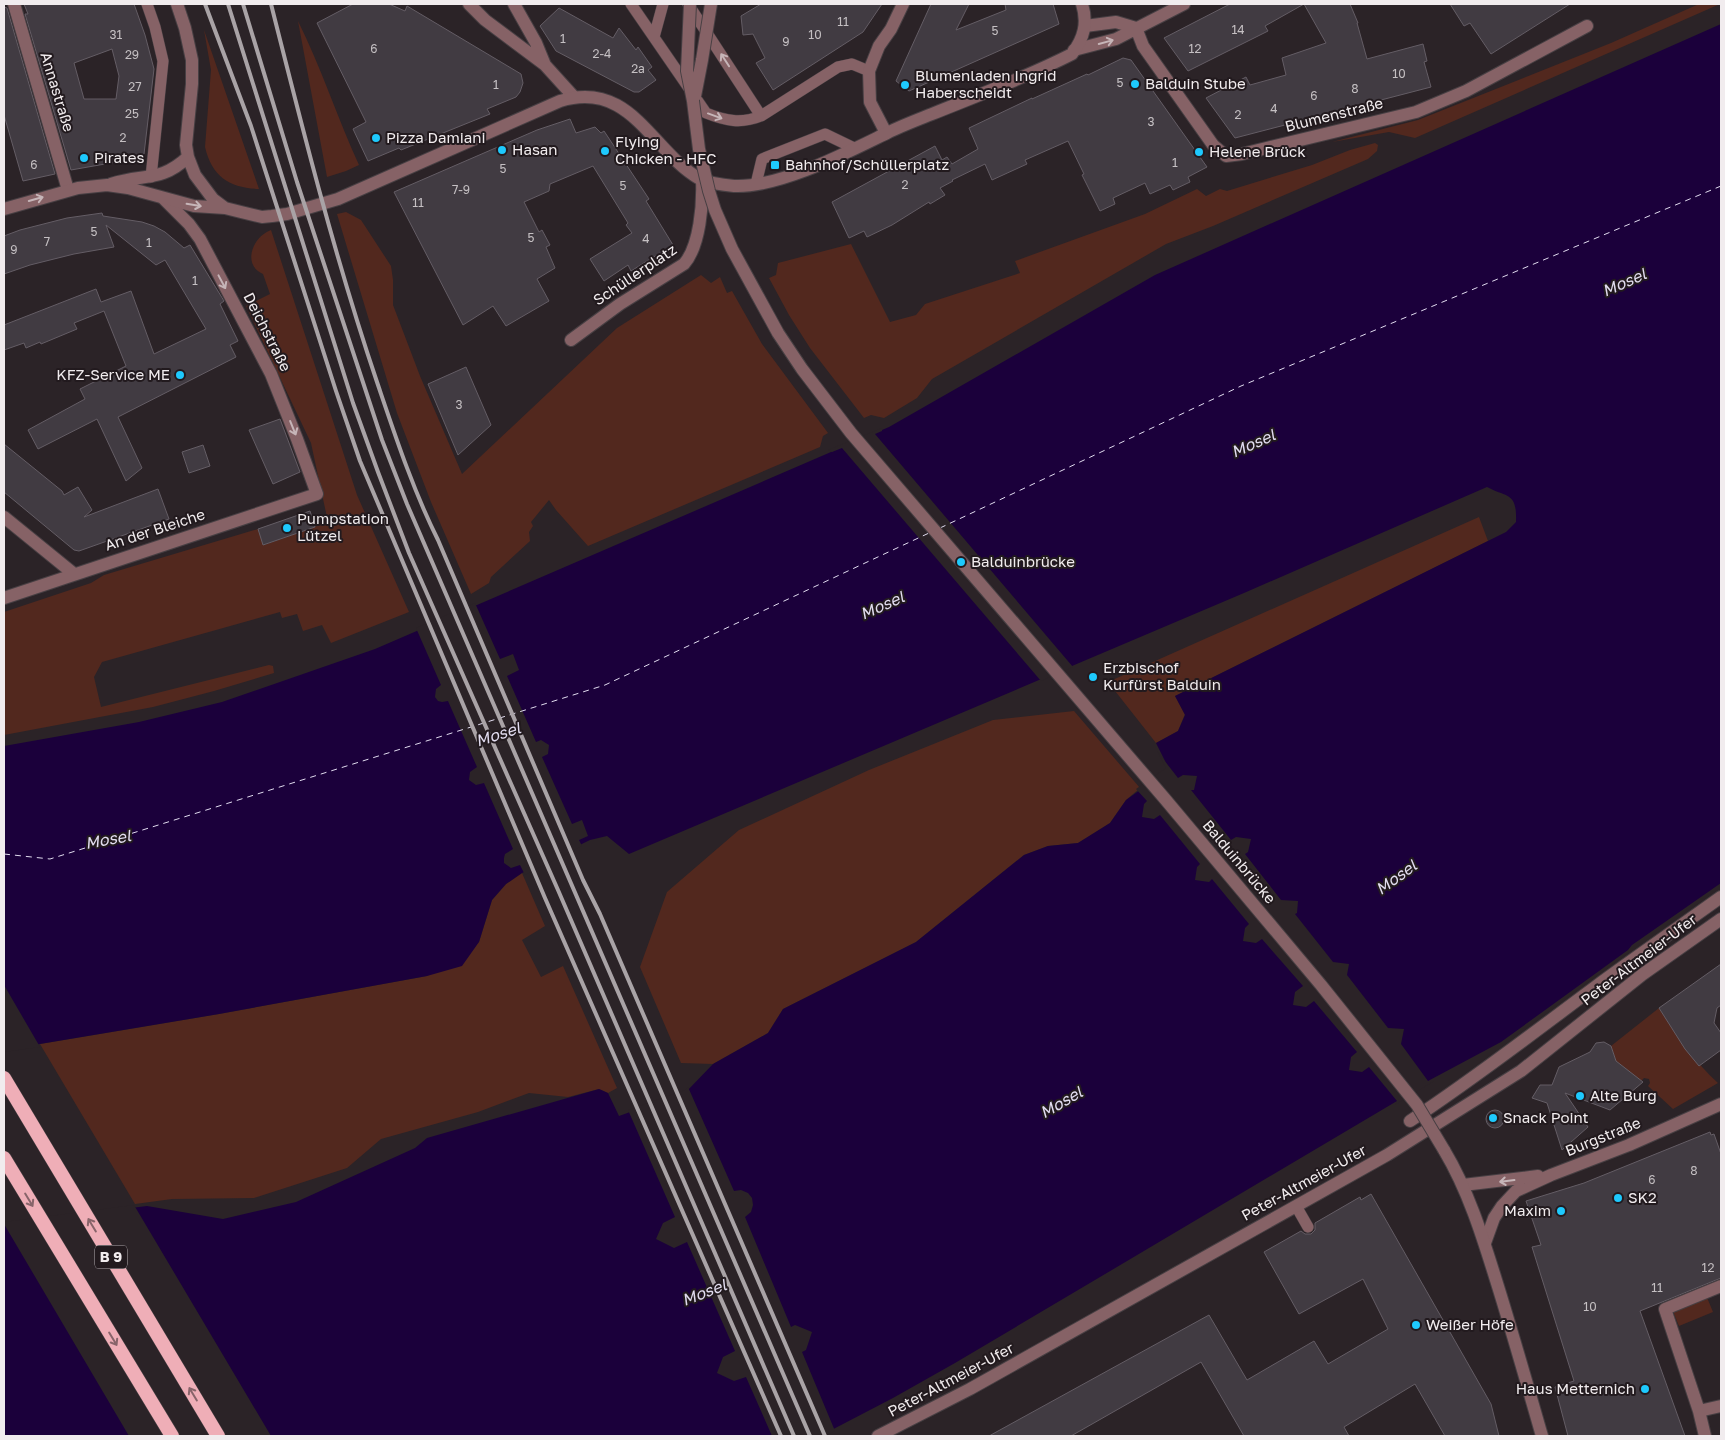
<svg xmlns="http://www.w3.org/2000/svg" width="1725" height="1440" viewBox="0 0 1725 1440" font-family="'Golos Text',sans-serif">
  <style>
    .green { fill: #52281e }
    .water { fill: #1b003b }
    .pier { fill: #2b2327 }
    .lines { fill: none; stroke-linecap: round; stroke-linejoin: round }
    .ferry { stroke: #e2ddf0; stroke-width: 1; stroke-dasharray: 6 5; stroke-linecap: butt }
    .building { fill: #413b42; stroke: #645d65; fill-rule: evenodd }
    .service-casing { stroke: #473f43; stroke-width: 12 }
    .pedestrian-casing { stroke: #473f43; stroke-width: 14 }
    .minor-casing { stroke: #473f43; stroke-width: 14 }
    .tertiary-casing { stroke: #473f43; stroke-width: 14 }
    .trunk-casing { stroke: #473f43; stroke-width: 15 }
    .service { stroke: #866266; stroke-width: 11 }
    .pedestrian { stroke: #866266; stroke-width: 12 }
    .minor { stroke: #866266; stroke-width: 12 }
    .tertiary { stroke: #866266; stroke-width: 12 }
    .trunk { stroke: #efaeb7; stroke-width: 14 }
    .rail { stroke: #a9a3a6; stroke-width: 4 }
    .tertiary-bridge-casing { stroke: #473f43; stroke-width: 14; stroke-linecap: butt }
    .tertiary-bridge { stroke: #866266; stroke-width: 12 }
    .oneway { stroke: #c6b5b8 }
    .oneway2 { stroke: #88646a }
    .poi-dot { fill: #1ec9fd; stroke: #221a1e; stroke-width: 2 }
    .labels { text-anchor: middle; stroke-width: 4; stroke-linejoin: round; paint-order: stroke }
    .number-label { font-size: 12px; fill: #c5c0c3 }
    .shield { fill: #221a1e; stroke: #b3adb0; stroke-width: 1 }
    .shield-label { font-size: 14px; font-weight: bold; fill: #f1ecee }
    .poi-label { font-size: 15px; fill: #f1ecee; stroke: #221a1e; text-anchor: start }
    .street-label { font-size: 15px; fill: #f1ecee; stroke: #221a1e }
    .water-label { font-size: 16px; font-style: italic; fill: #e2ddf0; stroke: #221a1e }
  </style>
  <rect width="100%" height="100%" fill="#2b2327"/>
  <path class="green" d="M1699 4H1720L1415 138 1389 132 1332 142 1418 120 1611 43Z
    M298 21C321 67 337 117 359 165L346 171 327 177Z
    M204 30 259 189C230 188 212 177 205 147L211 70Z
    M1375 143 1378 145 1377 151 1368 159 1213 226 1166 244 932 379 917 398 884 418 871 415 864 418 810 348 789 315 769 278 776 275 778 263 851 244 890 322 916 315 925 304 1020 273 1015 261 1145 214 1197 189 1206 196 1220 189 1227 191 1312 165 1350 150Z
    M346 212 361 220 391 266 393 280V305L420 376 462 474 617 328 701 275 711 283 720 277 727 293 732 291 762 344 828 433 823 436 820 447 588 546 556 510 549 500 531 522 533 526 529 532 530 541 491 577 489 583 471 594 431 502 397 413 337 214Z
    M271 230 357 495 409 612 331 643 322 625 303 631 297 614 282 618 280 612 102 662 94 677 101 707 269 665 273 666 274 673 214 691 153 707 4 735V612L91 583 104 575 258 529 264 545 328 522 311 443 246 306 270 294 263 274C242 265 252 237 271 230Z
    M1479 517 1488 541 1175 696 1185 714 1178 731 1156 743 1108 682Z
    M1074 711 1140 788 1126 800 1110 823 1078 843 1048 846 1024 855 916 942 783 1009 768 1033 713 1064 681 1063 640 967 667 892 739 830 869 770 993 720Z
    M522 873 545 926 522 940 541 977 563 966 617 1088 608 1093 599 1089 568 1097 529 1093 478 1112 381 1139 347 1168 254 1198 172 1199 135 1204 40 1044 219 1014 427 976 479 942 492 900 506 884Z
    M1659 1008C1678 1037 1693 1060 1718 1083L1673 1109 1648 1086 1650 1083 1649 1079 1644 1078 1641 1081 1616 1061 1611 1046Z
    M1706 1295 1713 1312 1679 1326 1672 1309Z"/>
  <path class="water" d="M1721 24V883L1632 945 1628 950 1501 1042 1428 1081 1397 1101 955 1363 893 1398 820 1436H4V1224L147 1206 223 1219 296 1202 415 1148 427 1138 599 1089 608 1093 619 1116 686 1092 713 1064 768 1033 783 1009 916 942 1024 855 1048 846 1078 843 1110 823 1126 800 1169 769 1156 743 1178 731 1185 715 1175 696 1506 532 1516 522C1517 492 1508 498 1487 487L1244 593 629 854 607 836 590 840 522 873 506 884 492 900 479 942 462 966 427 976 219 1014 4 1050V746L139 722 222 702 375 649 889 427 1155 275Z"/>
  <path class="pier" d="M882 428V431L875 434 1073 667 1041 681 842 448 832 452 828 450Z
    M475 603 500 659 513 654 519 670 507 676 536 742 541 740 549 745 548 754 542 757 572 824 582 820 588 836 579 840 582 846 525 875 520 865 511 868 504 863V858L505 854 513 849 484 783 476 785 469 780 470 772 477 767 448 701 442 702 438 701 435 697 436 689 441 685 416 628Z
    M1157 751 1178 778 1183 775 1197 776 1194 790H1191L1231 840 1236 837 1251 839 1248 852 1245 854 1281 900 1298 901 1297 913 1295 914 1333 962 1349 964 1347 975 1388 1028 1404 1029 1401 1044 1428 1081H1434L1395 1105 1397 1101 1369 1067 1362 1072 1349 1070 1351 1057 1357 1052 1314 1001 1306 1007 1293 1005 1295 992 1303 986 1262 939 1256 943 1243 941 1245 928 1249 924 1212 879 1209 882 1195 880 1197 867 1200 864 1160 815 1154 819 1142 817 1144 804 1147 801 1136 789 1166 768Z
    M4 985 40 1047 4 1052Z
    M688 1087 734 1191 741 1190 748 1193 752 1198 753 1205 751 1212 745 1217 791 1327 795 1325 812 1332 806 1350 802 1352 835 1431 825 1436H772L746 1377 734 1381 717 1373 723 1357 735 1351 687 1242 674 1248 656 1239 663 1223 675 1217 628 1110 685 1090Z
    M134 1205 271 1436H129L4 1224V1222Z"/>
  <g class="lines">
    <path class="ferry" d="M940 528 1241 386 1721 186
      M4 854 50 859 605 685 929 533"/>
  </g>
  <path class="building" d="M24 4H134L145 35 154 69 144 154 139 158 71 170 25 14H28ZM112 49 119 76 116 99H84L74 63Z
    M353 4H389L405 11 407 6 521 74 523 83 520 92 516 97 487 109 490 114 401 150 399 148 368 161 353 129 366 122 317 23Z
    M761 4H882L863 32 773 90 756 63 765 58 753 34 743 35 741 16Z
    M931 4H969L956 30 1006 10 1005 4H1053L1059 24 909 91 896 81Z
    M1230 4H1304L1265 26 1268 31 1188 71 1164 38Z
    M1304 4H1350L1358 23H1357L1367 59 1423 44 1427 61 1424 62 1431 87 1235 138 1206 98 1246 77 1250 85 1286 75 1282 58 1326 43Z
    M1450 4H1570L1491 54 1470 23 1464 26Z
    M4 7 7 8 55 174 23 181 4 115Z
    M559 8 613 38 619 28 636 50 638 47 652 67 648 70 656 80 639 92H634L556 51 540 26Z
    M1123 58 1131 60 1207 167 1188 177 1190 182 1173 190 1170 185 1150 194 1145 183 1113 198 1115 204 1100 211 1082 175 1084 174 1068 141 1025 160 1027 164 992 180 985 164 952 180 953 181 940 188 945 195 930 204 929 202 892 225 867 237 864 231 849 238 832 202 935 146 942 160 947 157 952 164 978 149 969 128 1032 98V99L1087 74 1088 75Z
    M570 119 576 133 595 127 601 133 604 131 649 199 646 201 673 245 631 271 628 265 604 281 590 259 632 233 626 225 628 223 593 166 550 184 549 191 524 202 539 232 542 230 550 245 546 247 555 268 537 279 549 301 506 326 493 306 463 325 394 192 537 130Z
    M102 213 103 216 142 222 154 226 165 232 184 248 190 245 224 301 220 304 238 341 230 345 236 357 118 417 142 468 126 481 97 419 38 449 28 430 85 399 80 389 126 366 104 311 74 323 77 329 41 344 40 342 26 348 24 343 4 350V325L96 289 101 302 131 291 154 354 206 329 165 260 156 265 106 225 114 247 74 254 30 265 4 274V236L20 230 67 218Z
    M466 367 491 425 458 455 428 384Z
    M280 419 300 472 273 484 249 430Z
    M4 444 62 491 64 495 78 487 92 510 84 517 158 489 169 519 79 551 74 550 4 492Z
    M203 445 210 466 189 473 182 452Z
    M310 511 315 527 263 545 258 529Z
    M1721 964V1005L1717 1008 1714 1023 1721 1033V1050L1699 1066 1685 1049 1659 1008Z
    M1604 1042 1611 1046 1616 1061 1643 1082 1610 1110 1565 1093 1588 1127 1562 1150 1547 1103 1532 1098 1540 1085H1552L1559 1067 1590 1052 1596 1043Z
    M1486 1119a9 9 0 1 1 18 0a9 9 0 1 1-18 0Z
    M1710 1132 1711 1135 1714 1134 1721 1154V1278L1640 1311 1685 1436H1568L1555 1387 1574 1381 1532 1247 1541 1245 1526 1201 1584 1183Z
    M1371 1194 1491 1404 1499 1436H1445L1415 1384 1344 1427 1349 1436H1244L1201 1362 1071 1436H989L1209 1315 1247 1380 1314 1341 1328 1364 1388 1329 1363 1279 1299 1314 1264 1252 1301 1231 1305 1234H1311L1315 1230V1223L1360 1197 1361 1200Z"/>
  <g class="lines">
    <defs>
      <path id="service" d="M147 4 155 27 163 61 151 177
        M631 4 706 113C726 121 741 124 761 116L838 67 852 64 869 71
        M688 4 761 116
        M654 37 663 4
        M756 184 762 159 825 134 854 148
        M1296 1206 1308 1227"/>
      <path id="pedestrian" d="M1410 1121C1474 1079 1533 1033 1595 987 1636 957 1679 927 1721 897
        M1699 1411 1721 1406
        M1705 1436 1699 1411 1665 1309 1721 1286"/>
      <path id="minor" d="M14 4 68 190
        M469 4 485 20 545 65
        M514 4 536 43 545 65 574 97
        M1085 26 1116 22 1136 28
        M1136 28 1143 46 1213 145 1226 156 1242 154 1416 112 1466 91 1587 26
        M1074 50 1116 39 1184 4
        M886 133 870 102 869 71 879 46 891 29 903 4
        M571 340 620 304 684 264C700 246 703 204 702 180
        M4 517 74 574
        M4 598 317 494 297 439 271 374 200 239 189 224 164 199
        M1463 1185 1538 1176
        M1485 1243 1494 1218 1502 1206 1516 1191 1551 1175 1629 1145 1721 1104"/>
      <path id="tertiary" d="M177 4 185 28 192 60V84L186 145 188 157 195 175 213 199 225 208 241 212 262 217 272 216 287 214 338 199 560 101C631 79 651 151 700 179 709 183 724 185 734 186 779 188 846 153 887 133 901 126 917 120 932 114 979 95 1027 77 1072 54 1084 38 1088 23 1082 4
        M111 184C144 173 160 183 188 157
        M4 209 78 188 107 185 128 188 194 206 225 208
        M1444 1150C1468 1190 1482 1235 1496 1280 1512 1331 1527 1384 1542 1436
        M878 1436 970 1389 1387 1155 1521 1071 1643 974 1721 919"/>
      <path id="trunk" d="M4 1078 218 1436
        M4 1158 172 1436"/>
    </defs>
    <use href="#service" class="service-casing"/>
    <use href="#pedestrian" class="pedestrian-casing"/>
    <use href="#minor" class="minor-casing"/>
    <use href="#tertiary" class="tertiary-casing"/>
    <use href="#trunk" class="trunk-casing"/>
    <use href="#service" class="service"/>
    <use href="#pedestrian" class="pedestrian"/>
    <use href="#minor" class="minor"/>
    <use href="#tertiary" class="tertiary"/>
    <use href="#trunk" class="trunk"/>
    <path class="rail" d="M205 4 251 126 336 391 360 461 545 898 781 1436
      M228 4 353 403 378 472 409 553 558 890 794 1436
      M243 4 297 182 382 440 407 504 810 1436
      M271 4C303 131 335 258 377 382 395 435 413 490 438 540L583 880 600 914 825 1436"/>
    <defs>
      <path id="tertiary-bridge" d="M690 4 687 71 693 101 699 149 709 191 715 210 732 249 778 333 802 369 851 433 1165 799 1321 985 1417 1105 1444 1150
        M695 96 702 60 711 4"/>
    </defs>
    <use href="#tertiary-bridge" class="tertiary-bridge-casing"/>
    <use href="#tertiary-bridge" class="tertiary-bridge"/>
  </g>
  <defs><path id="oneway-shaft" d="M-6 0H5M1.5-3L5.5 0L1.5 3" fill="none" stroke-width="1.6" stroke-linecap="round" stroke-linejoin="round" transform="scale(1.25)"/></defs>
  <g class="oneway">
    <use href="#oneway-shaft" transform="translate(1106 42) rotate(-15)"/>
    <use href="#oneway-shaft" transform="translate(725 60) rotate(-123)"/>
    <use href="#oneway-shaft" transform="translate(715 116) rotate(20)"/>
    <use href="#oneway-shaft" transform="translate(36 199) rotate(-16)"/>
    <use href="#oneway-shaft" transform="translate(194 205) rotate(9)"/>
    <use href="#oneway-shaft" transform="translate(222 282) rotate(62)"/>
    <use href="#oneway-shaft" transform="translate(293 428) rotate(68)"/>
    <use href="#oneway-shaft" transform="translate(1507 1181) rotate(173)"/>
  </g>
  <g class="oneway2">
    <use href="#oneway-shaft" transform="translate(29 1200) rotate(59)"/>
    <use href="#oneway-shaft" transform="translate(92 1225) rotate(-121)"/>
    <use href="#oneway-shaft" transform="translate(113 1339) rotate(59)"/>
    <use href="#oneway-shaft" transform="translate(193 1394) rotate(-121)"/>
  </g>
  <g class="poi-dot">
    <circle cx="1135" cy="84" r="5"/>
    <circle cx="905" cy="85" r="5"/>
    <circle cx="376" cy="138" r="5"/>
    <circle cx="502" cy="150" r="5"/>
    <circle cx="605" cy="151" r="5"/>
    <circle cx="1199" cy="152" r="5"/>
    <circle cx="84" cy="158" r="5"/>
    <rect x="770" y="160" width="10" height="10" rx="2.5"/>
    <circle cx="180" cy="375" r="5"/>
    <circle cx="287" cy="528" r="5"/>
    <circle cx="961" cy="562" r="5"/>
    <circle cx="1093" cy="677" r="5"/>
    <circle cx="1580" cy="1096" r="5"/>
    <circle cx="1493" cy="1118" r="5"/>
    <circle cx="1618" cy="1198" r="5"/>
    <circle cx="1561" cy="1211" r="5"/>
    <circle cx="1416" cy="1325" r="5"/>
    <circle cx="1645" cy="1389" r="5"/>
  </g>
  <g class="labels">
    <g class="number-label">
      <text x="843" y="26">11</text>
      <text x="1238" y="34">14</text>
      <text x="995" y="35">5</text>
      <text x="116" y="39">31</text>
      <text x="815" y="39">10</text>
      <text x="563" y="43">1</text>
      <text x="786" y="46">9</text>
      <text x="374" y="53">6</text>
      <text x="1195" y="53">12</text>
      <text x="602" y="58">2-4</text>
      <text x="132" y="59">29</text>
      <text x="638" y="73">2a</text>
      <text x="1399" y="78">10</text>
      <text x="1120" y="87">5</text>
      <text x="496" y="89">1</text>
      <text x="135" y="91">27</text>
      <text x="1355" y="93">8</text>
      <text x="1314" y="100">6</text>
      <text x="1274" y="113">4</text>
      <text x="132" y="118">25</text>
      <text x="1238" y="119">2</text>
      <text x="1151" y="126">3</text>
      <text x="123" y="142">2</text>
      <text x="1175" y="167">1</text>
      <text x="34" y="169">6</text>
      <text x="503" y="173">5</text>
      <text x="905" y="189">2</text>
      <text x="623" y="190">5</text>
      <text x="461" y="194">7-9</text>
      <text x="418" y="207">11</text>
      <text x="94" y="236">5</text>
      <text x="531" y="242">5</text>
      <text x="646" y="243">4</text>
      <text x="47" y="246">7</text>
      <text x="149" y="247">1</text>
      <text x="14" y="254">9</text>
      <text x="195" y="285">1</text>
      <text x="459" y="409">3</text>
      <text x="1694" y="1175">8</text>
      <text x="1652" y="1184">6</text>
      <text x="1708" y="1272">12</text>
      <text x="1657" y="1292">11</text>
      <text x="1590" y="1311">10</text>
    </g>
    <rect class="shield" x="95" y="1245.5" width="32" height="23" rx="4"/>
    <g class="shield-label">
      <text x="111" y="1262">B 9</text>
    </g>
    <g class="poi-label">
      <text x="915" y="81">Blumenladen Ingrid<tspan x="915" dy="17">Haberscheidt</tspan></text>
      <text x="1145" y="89">Balduin Stube</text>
      <text x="386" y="143">Pizza Damiani</text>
      <text x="615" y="147">Flying<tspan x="615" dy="17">Chicken - HFC</tspan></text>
      <text x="512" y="155">Hasan</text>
      <text x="1209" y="157">Helene Brück</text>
      <text x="94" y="163">Pirates</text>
      <text x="785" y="170">Bahnhof/Schüllerplatz</text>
      <text x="170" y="380" text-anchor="end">KFZ-Service ME</text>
      <text x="297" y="524">Pumpstation<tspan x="297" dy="17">Lützel</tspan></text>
      <text x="971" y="567">Balduinbrücke</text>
      <text x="1103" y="673">Erzbischof<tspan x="1103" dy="17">Kurfürst Balduin</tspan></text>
      <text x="1590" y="1101">Alte Burg</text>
      <text x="1503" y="1123">Snack Point</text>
      <text x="1628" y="1203">SK2</text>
      <text x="1551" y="1216" text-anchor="end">Maxim</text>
      <text x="1426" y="1330">Weißer Höfe</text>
      <text x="1635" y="1394" text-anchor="end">Haus Metternich</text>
    </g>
    <g class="street-label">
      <text transform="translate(57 92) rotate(73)" y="5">Annastraße</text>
      <text transform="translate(1334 115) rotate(-14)" y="5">Blumenstraße</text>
      <text transform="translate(635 275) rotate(-34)" y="5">Schüllerplatz</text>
      <text transform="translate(267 332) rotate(63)" y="5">Deichstraße</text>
      <text transform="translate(155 530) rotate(-18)" y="5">An der Bleiche</text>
      <text transform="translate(1239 862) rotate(50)" y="5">Balduinbrücke</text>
      <text transform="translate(1639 960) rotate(-37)" y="5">Peter-Altmeier-Ufer</text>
      <text transform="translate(1603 1137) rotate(-22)" y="5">Burgstraße</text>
      <text transform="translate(1304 1183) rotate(-29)" y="5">Peter-Altmeier-Ufer</text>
      <text transform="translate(951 1380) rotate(-28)" y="5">Peter-Altmeier-Ufer</text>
    </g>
    <g class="water-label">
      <text transform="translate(1624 282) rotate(-24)" y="6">Mosel</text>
      <text transform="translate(1253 443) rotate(-24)" y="6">Mosel</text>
      <text transform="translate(882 605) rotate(-24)" y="6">Mosel</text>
      <text transform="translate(498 734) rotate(-18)" y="6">Mosel</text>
      <text transform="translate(108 839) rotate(-10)" y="6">Mosel</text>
      <text transform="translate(1396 877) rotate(-36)" y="6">Mosel</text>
      <text transform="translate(1061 1102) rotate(-30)" y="6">Mosel</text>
      <text transform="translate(704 1292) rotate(-21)" y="6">Mosel</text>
    </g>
  </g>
  <rect width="1725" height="1440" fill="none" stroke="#f1ecee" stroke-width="10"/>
</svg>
